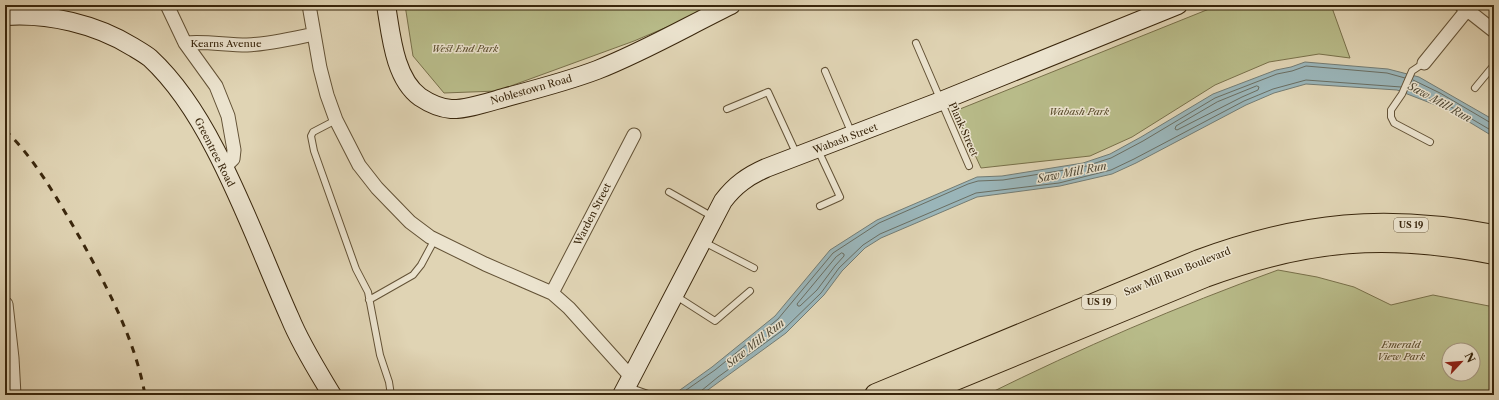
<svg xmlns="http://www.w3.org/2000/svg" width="1499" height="400" viewBox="0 0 1499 400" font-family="'Libre Caslon Text',serif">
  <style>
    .green { fill: #b8bb89; stroke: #78704a; fill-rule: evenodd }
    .water { fill: #9ab5b9; stroke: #737c74 }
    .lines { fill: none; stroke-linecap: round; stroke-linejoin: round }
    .shore { stroke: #6a6e62; stroke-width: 1 }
    .lane-casing { stroke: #635236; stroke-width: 8 }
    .street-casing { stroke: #635236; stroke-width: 15 }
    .secondary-casing { stroke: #39260c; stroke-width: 20 }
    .highway-casing { stroke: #39260c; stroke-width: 24 }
    .lane { stroke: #ebe3ce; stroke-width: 6 }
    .street { stroke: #ebe3ce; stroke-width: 13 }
    .secondary { stroke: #ebe3ce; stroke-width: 18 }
    .highway { stroke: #e0d4b4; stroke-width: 22 }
    .rail { stroke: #39260c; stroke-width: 3; stroke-dasharray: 7 7; stroke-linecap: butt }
    .labels { text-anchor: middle; stroke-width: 3; stroke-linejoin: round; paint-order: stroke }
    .shield { fill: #ebe3ce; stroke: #6e5f46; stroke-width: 1 }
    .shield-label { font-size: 9px; font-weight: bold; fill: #39260c }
    .street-label { font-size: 10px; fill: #39260c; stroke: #ebe3ce }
    .park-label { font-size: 10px; font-style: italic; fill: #594b2b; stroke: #ebe3ce }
    .water-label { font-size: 11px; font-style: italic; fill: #514a37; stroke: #ebe3ce }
  </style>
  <rect width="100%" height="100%" fill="#e0d4b4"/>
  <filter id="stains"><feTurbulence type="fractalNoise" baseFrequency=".005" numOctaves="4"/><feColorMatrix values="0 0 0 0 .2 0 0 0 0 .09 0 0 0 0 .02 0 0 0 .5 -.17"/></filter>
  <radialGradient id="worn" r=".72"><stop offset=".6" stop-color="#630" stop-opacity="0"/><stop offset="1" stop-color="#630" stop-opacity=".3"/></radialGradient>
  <path class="green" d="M405 5H719L634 41 497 91 444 93 413 56Z
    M1219 5H1331L1350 58 1319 54 1269 62 1215 85 1132 137 1090 156 981 168 955 111Z
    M1278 270 1317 277 1354 287 1391 305 1433 295 1494 307V395H986C1081 348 1178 306 1278 270ZM1449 350H1473V374H1449Z"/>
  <path class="water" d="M1305 62 1388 69 1419 77 1494 120V137L1451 111 1397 90 1306 84 1274 93 1246 105 1136 163 1112 174 1060 186 977 197 881 238 865 248 842 271 824 295 786 333 701 395H673L712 367 775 316 830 250 877 220 977 177 1002 176 1083 163 1110 154 1141 137 1213 94 1276 70 1291 67Z"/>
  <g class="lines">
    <path class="shore" d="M1413 80 1440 93 1491 123H1494
      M1257 86 1259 87 1258 90 1242 97 1177 130 1175 129 1176 126 1217 102Z
      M1408 89 1453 108 1494 132
      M842 253 844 254V256L835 266 817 290 800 306H798L797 304 836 257Z
      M679 395 715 370 778 319 833 253 879 223 968 184 978 181 1003 180 1083 167 1111 158 1143 141 1215 98 1277 74 1292 71 1306 66 1387 73 1405 78
      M699 395 701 391 718 377 783 330 821 293 839 268 863 245 880 234 976 193 1059 183 1111 170 1134 159 1244 101 1273 89 1306 80 1401 87"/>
    <defs>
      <path id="lane" d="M916 43 969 166
        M1424 63 1412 71 1402 94 1391 110V117L1394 123 1430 142
        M825 71 852 134
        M1475 88 1494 65
        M727 109 768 92 797 155
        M336 120 313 132 311 136 314 151 356 269 368 292 380 355 389 382 391 395
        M818 150 840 197 820 206
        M669 192 713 217
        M704 242 754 268
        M676 296 715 321 750 291
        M369 300 413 275 421 265 435 239
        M628 387 651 395"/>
      <path id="street" d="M167 5 185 43 216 86 228 116 234 150 233 159 225 167
        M309 5 320 68 327 95 336 120 359 165 377 188 410 222 430 237 485 264 552 293 569 308 632 378
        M1461 5 1494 31
        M185 43C206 41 226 45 247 45 269 44 292 39 314 34
        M1424 63 1471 5
        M552 293 634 135
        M6 304 12 358 14 395"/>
      <path id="secondary" d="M386 5C391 34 394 78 420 97 429 103 439 108 451 109 466 110 492 101 507 97 537 89 568 81 597 70 643 52 686 27 731 5
        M5 16C48 13 96 24 133 47 138 50 145 54 150 58 178 84 198 116 215 149 244 204 265 262 290 318 301 345 317 370 332 395
        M622 395 723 201C735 185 748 176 766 168L941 101 1178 5"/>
      <path id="highway" d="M876 395 1199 261C1302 223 1386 215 1494 236
        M916 395 1205 276C1307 238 1388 232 1494 253"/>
    </defs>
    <use href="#lane" class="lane-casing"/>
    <use href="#street" class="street-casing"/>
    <use href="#secondary" class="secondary-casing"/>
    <use href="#highway" class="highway-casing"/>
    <use href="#lane" class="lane"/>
    <use href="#street" class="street"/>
    <use href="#secondary" class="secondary"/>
    <use href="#highway" class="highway"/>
    <path class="rail" d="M5 130C36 160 58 200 80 238 107 287 135 339 145 395"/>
  </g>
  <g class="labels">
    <g class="shield">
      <rect x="1394" y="218" width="34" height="14" rx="3"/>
      <rect x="1082" y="295" width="34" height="14" rx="3"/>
    </g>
    <g class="shield-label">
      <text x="1411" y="228">US 19</text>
      <text x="1099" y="305">US 19</text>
    </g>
    <g class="street-label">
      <text x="226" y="47">Kearns Avenue</text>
      <text transform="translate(531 89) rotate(-16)" y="4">Noblestown Road</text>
      <text transform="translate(964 129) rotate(66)" y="4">Plank Street</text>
      <text transform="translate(845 138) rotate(-21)" y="4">Wabash Street</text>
      <text transform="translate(215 152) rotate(63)" y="4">Greentree Road</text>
      <text transform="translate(592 214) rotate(-63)" y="4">Warden Street</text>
      <text transform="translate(1177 271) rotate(-22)" y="4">Saw Mill Run Boulevard</text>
    </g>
    <g class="park-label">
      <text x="465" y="52">West End Park</text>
      <text x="1079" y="115">Wabash Park</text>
      <text x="1401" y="348">Emerald<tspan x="1401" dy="12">View Park</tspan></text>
    </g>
    <g class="water-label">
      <text transform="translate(1440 102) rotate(29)" y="4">Saw Mill Run</text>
      <text transform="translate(1072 172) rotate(-11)" y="4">Saw Mill Run</text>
      <text transform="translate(755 343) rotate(-38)" y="4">Saw Mill Run</text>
    </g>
  </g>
  <rect width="1499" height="400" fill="none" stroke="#e0d4b4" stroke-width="20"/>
  <rect x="6" y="6" width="1487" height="388" fill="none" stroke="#39260c" stroke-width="2"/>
  <rect x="10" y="10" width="1479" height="380" fill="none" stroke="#39260c"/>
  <g transform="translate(1461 362) rotate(64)"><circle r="19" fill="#ebe3ce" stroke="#a49780"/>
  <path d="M0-3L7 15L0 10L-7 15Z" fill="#8f2418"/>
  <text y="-6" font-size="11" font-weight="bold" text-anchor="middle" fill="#39260c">N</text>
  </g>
  <rect width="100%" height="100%" filter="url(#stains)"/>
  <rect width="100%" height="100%" fill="url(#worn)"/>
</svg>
